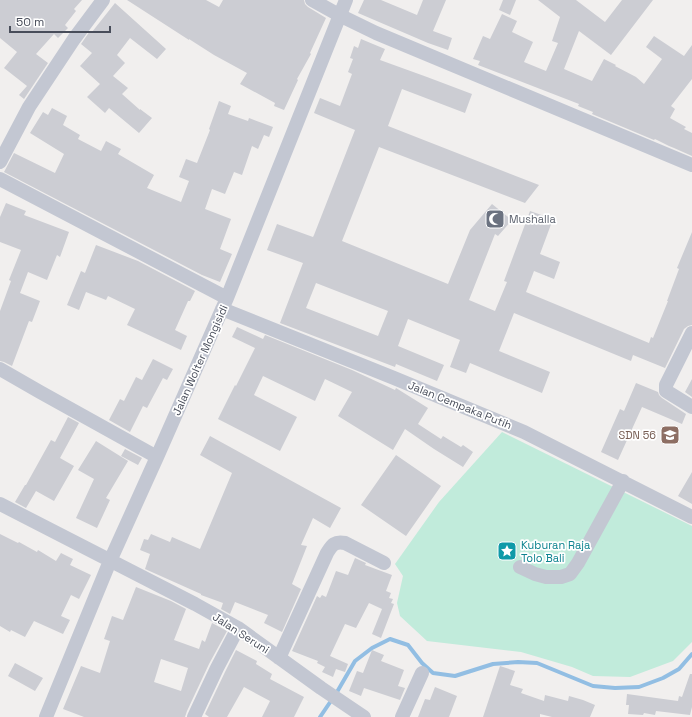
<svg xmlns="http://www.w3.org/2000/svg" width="692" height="717" viewBox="0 0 692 717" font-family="'Space Grotesk',sans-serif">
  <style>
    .green { fill: #c1ebdb }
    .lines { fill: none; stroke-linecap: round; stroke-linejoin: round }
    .stream { stroke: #92bee3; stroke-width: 4 }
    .building { fill: #cccdd3; fill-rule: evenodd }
    .minor { stroke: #c3c7d2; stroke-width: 14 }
    .labels { text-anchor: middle; stroke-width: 3.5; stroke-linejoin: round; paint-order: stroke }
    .worship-label { font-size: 11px; fill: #5b616d; stroke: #fff; text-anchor: start }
    .street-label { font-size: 11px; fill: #484d5a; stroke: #fff }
    .education-label { font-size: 11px; fill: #785e54; stroke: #fff; text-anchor: end }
    .culture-label { font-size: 11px; fill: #0d838f; stroke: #fff; text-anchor: start }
  </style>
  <rect width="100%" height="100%" fill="#f1efee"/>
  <path class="green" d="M502 432 692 526V642L673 661 630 677 593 676 572 667 521 652 427 641 400 616 397 603 403 576 395 564 439 502Z"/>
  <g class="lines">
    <path class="stream" d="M320 717 337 692 355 661 372 648 390 639 408 645 422 663 433 673 455 676 493 664 518 662 537 663 593 686 615 688 639 687 663 678 679 669 692 654"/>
  </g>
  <path class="building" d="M0 0H82L74 9 76 11 65 25 68 28 58 38 54 34 36 54 48 63 24 99 19 95 27 86 4 68 17 52 0 38Z
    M127 0H206L219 7 223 0H304L305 4 308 7 326 18 310 53 311 54 297 79 298 80 284 110 274 106 275 103 240 84 247 73 214 55 189 39V40Z
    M364 0H381L417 15 423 0H446L433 31 452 38 448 50 428 43 358 13Z
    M503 0H516L510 15 499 10Z
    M538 0H576L605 22 622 0H653L611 55 579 31 564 69 592 81 604 59 616 65 615 66 636 77 644 84 662 59 646 47 654 36 684 56 692 45V79L671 106 675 109 670 118 686 127 684 129 692 133V156L674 148 669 146 655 139 654 140 592 114 593 112 578 106 579 104 478 65 480 61 473 59 483 36 490 39 502 14 517 21 512 32 533 42 524 62 546 71 558 43 552 41 560 17Z
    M115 3 166 49 157 59 130 38 117 55 125 63 113 76 128 88 122 94 140 110V109L152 118 139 133 109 108 105 113 87 97 100 84 80 66 92 53 81 44 90 31 92 32Z
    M361 39 385 49 380 60 427 77 472 94 465 113 402 89 388 126 539 185 525 203 379 147 342 241 448 284 470 230 492 204 512 220 498 236 495 234 469 300 495 311 507 282 504 281 530 211 553 219 540 254 560 262 554 279 534 271 526 292 649 343 651 337 653 338 668 301H667L679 269 677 268 692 232V325L688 326 684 329 665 368 633 355 631 361 514 313 499 351 550 372 542 393 470 363 466 373 450 367 460 340 408 319 398 346 444 365 437 381 396 364 395 367 280 323 303 263 267 250 277 224 313 237 314 235 355 130 314 113 320 98 340 106 352 74 348 72 353 59 350 58 354 46 358 48ZM316 283 388 311 378 336 306 308Z
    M219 101 231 106 228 114 248 121 249 118 273 127 269 137 264 135 258 149 252 146 242 175 234 172 225 194 212 189 205 209 231 219 220 249 232 254 220 282 202 275 4 172 14 153 55 173 64 154 30 133 43 112 48 115 52 108 67 116 63 125 80 135 78 139 101 151 106 141 121 149 118 154 154 175 147 188 181 202 189 181 179 177 186 159 197 163 210 130 209 129Z
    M6 203 26 211 24 215 69 232 60 257 57 255 47 280 28 272 20 293 40 301 32 322 29 321 12 366 4 362 0 361V311L11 281 9 280 21 250 0 242V217Z
    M96 245 138 261 195 291 190 301H188L175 330 187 336 181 350 127 325 135 309 108 296 106 300 86 292 79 310 67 305 81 271 85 273Z
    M237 327 263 339 265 335 352 370 395 390 396 388 428 408 418 424 441 439 443 436 461 447 463 445 473 452 463 467 434 449 405 429 393 450 338 416 352 392 325 379 315 401 263 376 254 395 297 417 280 451 218 419 235 385 236 386 255 348 232 337Z
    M153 359 173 369 167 380 163 378 147 408 143 406 130 432 109 420 120 399 124 401 136 377 142 380Z
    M692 379V397L685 392Z
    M636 383 658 392 659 395 662 398 686 414 682 424 642 407 618 460 601 452 620 409 624 411Z
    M68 417 79 423 60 458 74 466 54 501 36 491 26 508 15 502 25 485H26L51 440 55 442Z
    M210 436 341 508 330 528 313 518 301 545 307 546 292 584 301 589 282 632 264 623 268 615 235 602 230 614 221 609 223 603 201 595V594L145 569 150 554 140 550 144 539 148 540 151 534 170 542 172 537 200 549 232 473 200 455Z
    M96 441 128 461 106 498 110 500 97 528 76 518 94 479 78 470Z
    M125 449 142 458 138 465 121 456Z
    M396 455 441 486 406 536 361 505Z
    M692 472V504L678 496Z
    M0 534 18 543 19 542 37 552 38 550 56 561 61 553 73 559 70 565 91 575 79 599 71 595 61 616 70 620 63 634 34 621 25 637 11 630 10 632 0 626Z
    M355 558 366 563 365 565 392 575 386 591 391 593 389 598 393 599 391 603 394 604 381 638 372 634 382 609 369 603 356 628 345 624 330 656 348 664 345 672 336 669 333 677 322 672 325 667 317 663 318 661 292 651 317 596 320 598 322 595 326 597 336 571 348 575Z
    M136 587 171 601 186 609 174 640 199 649 202 640 205 642 212 623 227 631 209 664 187 711 185 717H84L63 709 81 666 100 673 110 641 104 639 112 616 123 620ZM161 659 188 668 181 691 154 682Z
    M236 650 257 661 256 664 272 674 270 679 304 697 294 717H262L270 701 244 687 227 717H209L205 714 225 672Z
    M372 650 384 655 381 661 404 670 398 686 405 688 400 700 364 688 361 696 349 691 357 671 363 673Z
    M15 663 43 678 35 691 8 676Z
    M500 666 515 671 510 685 523 689 521 693 544 701 545 695 568 701 569 696 583 700 595 705 590 717H552L540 714V717H483Z
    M690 674H692V707L690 715 656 711 655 715 644 713 643 715 628 714 629 705H626L627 694 678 701 679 696 682 697Z
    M435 687 457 696 449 717H418L425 699 430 700Z"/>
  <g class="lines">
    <path class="minor" d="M312 0 339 15 376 33 692 165
      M0 162 29 107 74 39 103 0
      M0 179 227 298
      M222 309 394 378 524 432 692 517
      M692 333 666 385V391L692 407
      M0 369 40 392 157 457
      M0 504 195 604 238 628 321 688 364 717
      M520 567 535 574 546 577H561L570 574 578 563 623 481
      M279 658 327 553C332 545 334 541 345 543L384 563
      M46 717 110 561 157 457 227 298 346 0
      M194 717 217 668 238 628
      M402 717 422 673"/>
  </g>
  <defs>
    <symbol id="mosque-square" viewBox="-11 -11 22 22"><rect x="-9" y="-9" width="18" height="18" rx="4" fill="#6b7280" stroke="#fff"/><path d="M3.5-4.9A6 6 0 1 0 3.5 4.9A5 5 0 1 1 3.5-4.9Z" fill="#fff"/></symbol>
    <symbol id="school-square" viewBox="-11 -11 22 22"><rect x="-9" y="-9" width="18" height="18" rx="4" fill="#8d6e63" stroke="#fff"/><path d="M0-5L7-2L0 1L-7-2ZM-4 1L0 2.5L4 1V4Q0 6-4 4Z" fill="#fff"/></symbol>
    <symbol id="sight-square" viewBox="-11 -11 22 22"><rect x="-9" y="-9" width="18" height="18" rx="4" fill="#0f9aa8" stroke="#fff"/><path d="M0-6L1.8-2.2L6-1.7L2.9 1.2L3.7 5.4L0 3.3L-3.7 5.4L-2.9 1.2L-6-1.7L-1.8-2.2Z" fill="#fff"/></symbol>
  </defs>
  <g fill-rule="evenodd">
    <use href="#mosque-square" x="484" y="208" width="22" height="22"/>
    <use href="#school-square" x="659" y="424" width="22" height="22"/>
    <use href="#sight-square" x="496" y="540" width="22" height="22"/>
  </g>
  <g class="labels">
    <g class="worship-label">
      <text x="509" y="223">Mushalla</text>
    </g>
    <g class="street-label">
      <text transform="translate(200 360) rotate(-66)" y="4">Jalan Wolter Mongisidi</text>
      <text transform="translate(460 405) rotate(22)" y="4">Jalan Cempaka Putih</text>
      <text transform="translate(241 633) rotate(33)" y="4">Jalan Seruni</text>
    </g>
    <g class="education-label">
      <text x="656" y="439">SDN 56</text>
    </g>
    <g class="culture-label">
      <text x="521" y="549">Kuburan Raja<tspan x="521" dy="13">Tolo Bali</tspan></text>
    </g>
  </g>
  <path d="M10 26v6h100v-6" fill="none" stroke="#484d5a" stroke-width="2"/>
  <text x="16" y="26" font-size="12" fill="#484d5a" stroke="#ffffff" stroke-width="3" paint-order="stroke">50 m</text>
</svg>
